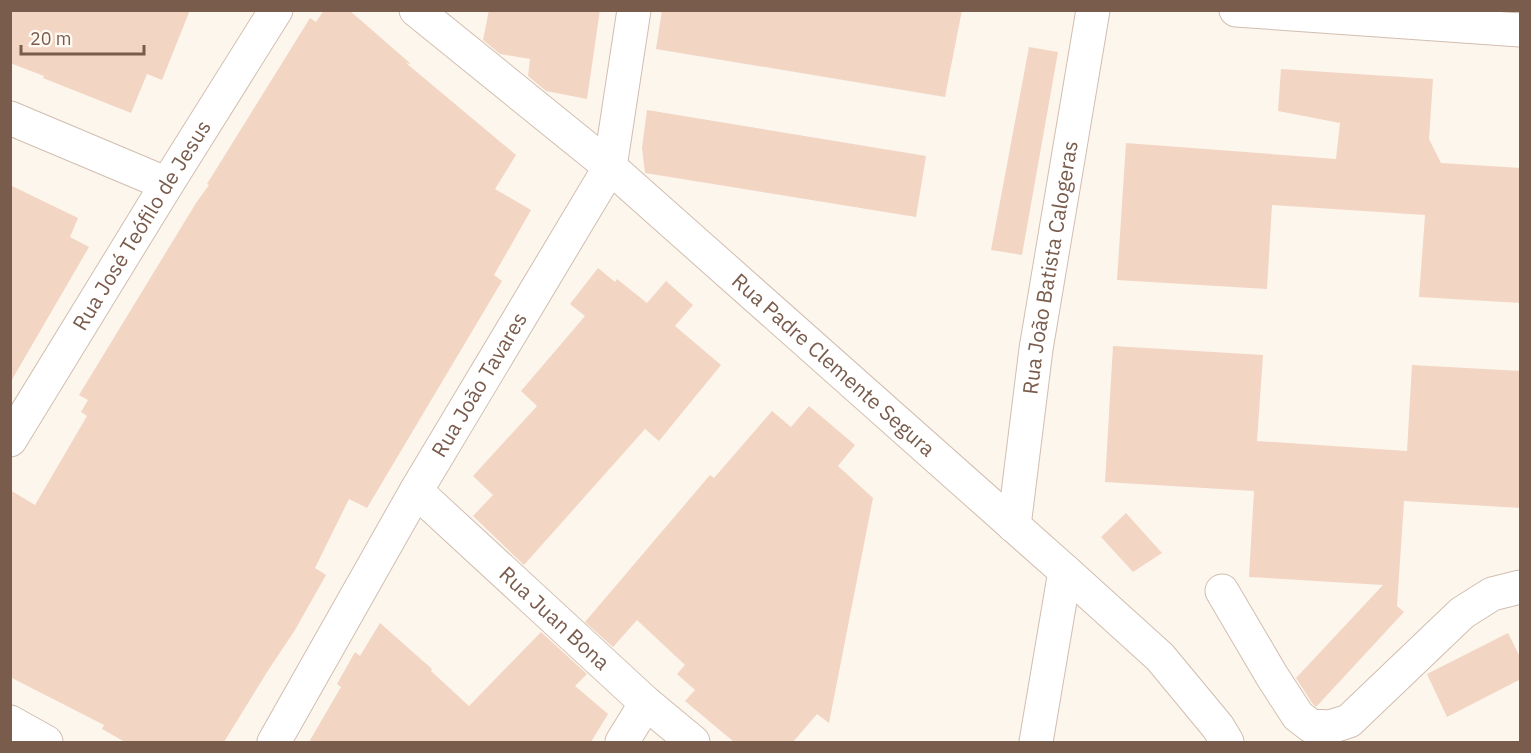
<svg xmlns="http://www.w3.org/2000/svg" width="1531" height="753" viewBox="0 0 1531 753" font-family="'IBM Plex Sans',sans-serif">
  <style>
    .building { fill: #f3d5c3 }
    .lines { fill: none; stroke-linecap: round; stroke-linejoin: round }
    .street-casing { stroke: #d1beb0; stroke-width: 35 }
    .street { stroke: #fff; stroke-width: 33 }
    .labels { text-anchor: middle; stroke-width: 4.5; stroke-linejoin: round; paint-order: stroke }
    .street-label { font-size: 21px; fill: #7a5c4d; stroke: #fffaf3 }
  </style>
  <rect width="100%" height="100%" fill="#fdf6ec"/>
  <path class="building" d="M10 10H190L162 80 147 74 131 113 43 78 44 76 10 63Z
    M324 10H349L411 64 406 63 516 155 495 189 531 210 494 275 502 281 367 508 349 499 315 568 326 575 295 630 269 669 224 742H125L102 729 104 725 10 677V490L35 505 87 416 81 412 88 400 79 395 196 203 209 185 207 184 310 18 316 22Z
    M489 10H600L587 99 546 91 528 76 530 59 500 54 483 40Z
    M662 10H962L945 97 656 49Z
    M1029 47 1058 52 1022 255 991 250Z
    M1281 69 1433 79 1429 139 1441 163 1521 168V303L1419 297 1425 215 1272 205 1267 289 1117 280 1126 143 1336 159 1340 123 1278 111Z
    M647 110 926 156 916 217 645 173 642 148Z
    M10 185 78 218 70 237 89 247 10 383Z
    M598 268 615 282 617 279 647 303 666 281 693 305 675 326 721 365 659 441 645 429 524 565 473 516 493 495 473 476 537 406 521 391 585 316 570 304Z
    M1113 346 1263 355 1257 441 1407 451 1412 365 1521 371V508L1404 501 1397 606 1404 612 1316 707 1312 703 1296 678 1383 585 1249 577 1254 491 1105 482Z
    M809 406 855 445 838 466 873 498 829 723 817 714 793 742H734L685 701 695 690 677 674 685 665 637 620 613 647 585 622 710 475 714 478 772 411 791 427Z
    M1126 513 1162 553 1133 572 1101 537Z
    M380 623 432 669 431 671 469 706 541 632 587 674 575 686 608 714 591 742H309L341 687 337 684 355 652 360 656Z
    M1508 633 1521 659V679L1447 717 1427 674Z"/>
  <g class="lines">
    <defs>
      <g id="street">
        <path id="s1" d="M416 10 610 167 1065 571 1160 657 1218 727 1227 742"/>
        <path d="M1236 10 1520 30"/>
        <path d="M10 118 167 184"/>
        <path id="s2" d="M10 440 167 184 276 10"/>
        <path id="s3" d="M416 491 646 703 693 742"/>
        <path id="s4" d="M1014 526 1036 349 1093 10"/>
        <path d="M1222 591 1272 676 1298 716 1311 726 1330 727 1349 721 1462 613 1492 594 1520 587"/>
        <path d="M10 722 46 742"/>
        <path id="s5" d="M274 742 416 491 610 167 634 10"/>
        <path d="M622 742 646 703"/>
        <path d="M1036 742 1065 571"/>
      </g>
    </defs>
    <use href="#street" class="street-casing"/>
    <use href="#street" class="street"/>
  </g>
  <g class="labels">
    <g class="street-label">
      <text dy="7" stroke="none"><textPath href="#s2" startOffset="252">Rua José Teófilo de Jesus</textPath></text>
      <text dy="7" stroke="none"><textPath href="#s4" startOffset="261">Rua João Batista Calogeras</textPath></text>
      <text dy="7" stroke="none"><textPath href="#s1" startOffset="548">Rua Padre Clemente Segura</textPath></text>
      <text dy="7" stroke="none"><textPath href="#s5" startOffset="412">Rua João Tavares</textPath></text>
      <text dy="7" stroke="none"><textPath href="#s3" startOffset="188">Rua Juan Bona</textPath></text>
    </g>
  </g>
  <rect width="1531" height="753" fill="none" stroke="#7a5c4d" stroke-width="24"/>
  <path d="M21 45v9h123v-9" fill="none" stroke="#7a5c4d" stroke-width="3"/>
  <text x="30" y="45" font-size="18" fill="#7a5c4d" stroke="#fffaf3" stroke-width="4.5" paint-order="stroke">20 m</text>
</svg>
